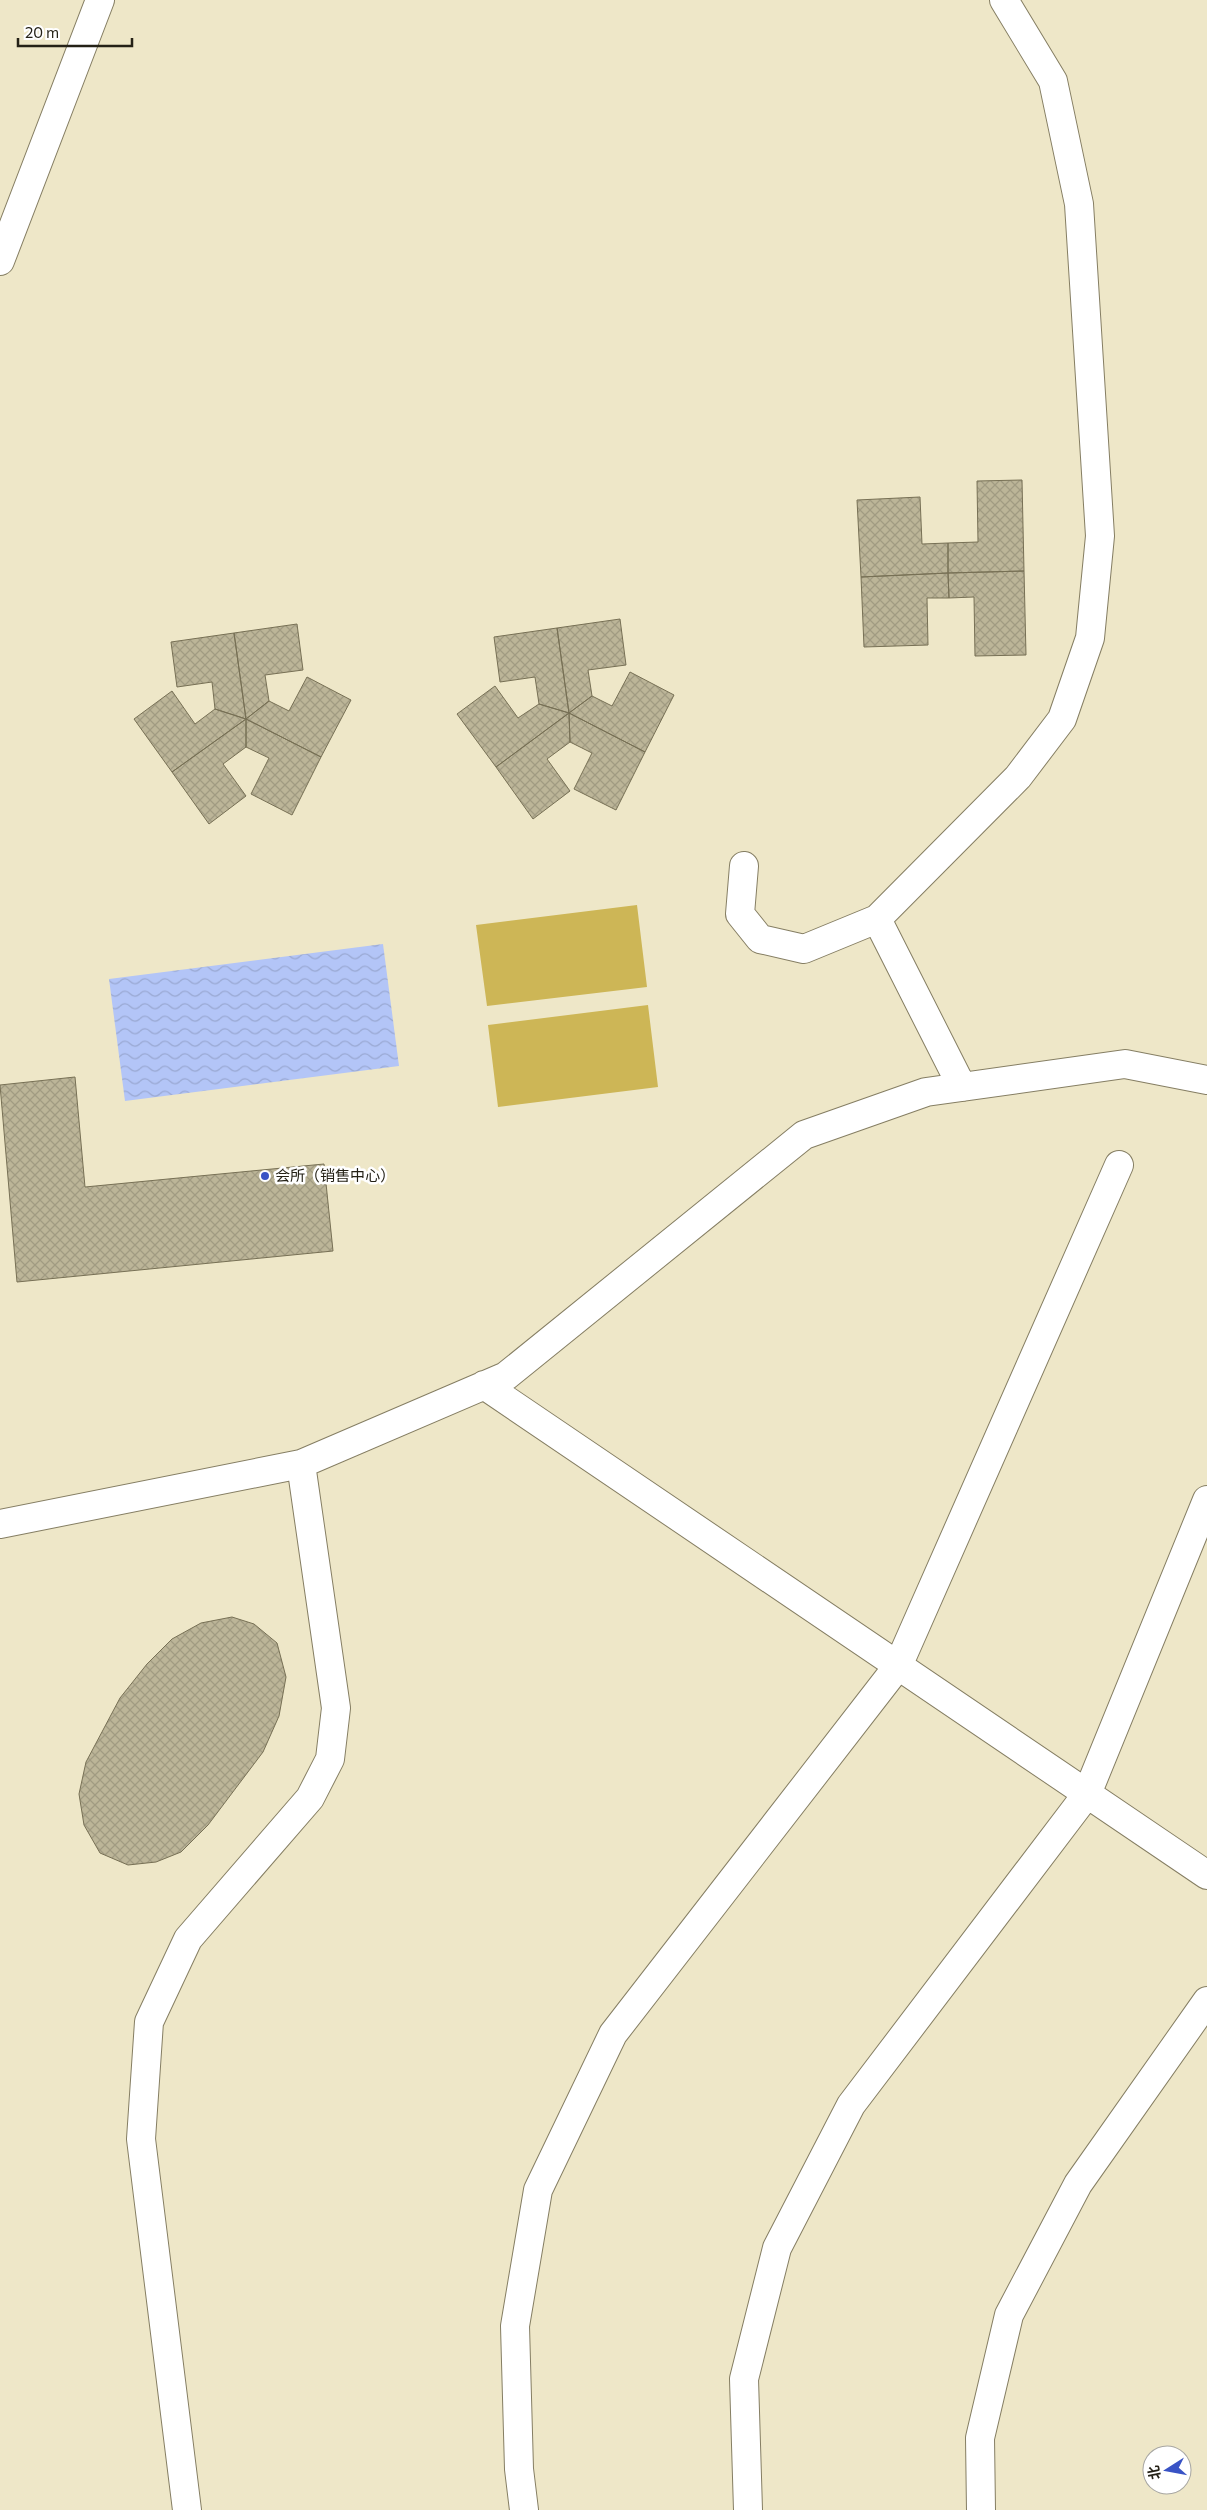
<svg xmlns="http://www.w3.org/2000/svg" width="1207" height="2510" viewBox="0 0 1207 2510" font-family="Commissioner,'Noto Sans SC',sans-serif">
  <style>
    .green { fill: #cdb656 }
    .water { fill: url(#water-waves) }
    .building { fill: url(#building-cross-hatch); stroke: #777055 }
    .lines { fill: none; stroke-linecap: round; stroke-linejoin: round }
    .street-casing { stroke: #857e63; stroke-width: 30 }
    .street { stroke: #fff; stroke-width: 28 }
    .poi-dot { fill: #3953c5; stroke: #fff; stroke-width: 2 }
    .labels { text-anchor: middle; stroke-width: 5; stroke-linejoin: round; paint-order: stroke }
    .poi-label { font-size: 15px; fill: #242116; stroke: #fff; text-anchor: start }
  </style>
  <defs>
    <pattern id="water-waves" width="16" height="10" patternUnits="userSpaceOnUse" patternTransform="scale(1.25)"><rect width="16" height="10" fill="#b3c5f7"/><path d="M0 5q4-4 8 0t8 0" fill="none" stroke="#9aa9d3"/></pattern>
    <pattern id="building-cross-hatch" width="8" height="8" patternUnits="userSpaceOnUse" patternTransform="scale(1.25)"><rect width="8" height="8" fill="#bcb598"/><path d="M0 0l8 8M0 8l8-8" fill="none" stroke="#a19b82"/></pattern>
  </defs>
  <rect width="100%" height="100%" fill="#eee7c8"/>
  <path class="green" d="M637 905 647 987 487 1006 476 925Z
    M648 1005 658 1087 498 1107 488 1025Z"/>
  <path class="water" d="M383 944 399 1066 125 1101 109 979Z"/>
  <path class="building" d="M1022 480 1024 571 948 573V543L978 542 977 481Z
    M920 497 922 544 948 543V573L861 577 857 500Z
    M1024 571 1026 655 975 656 974 597 949 598 948 573Z
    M948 573 949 598H927L928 645 864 647 861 577Z
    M620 619 626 665 588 670 592 696 569 713 557 628Z
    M297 624 303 670 265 675 269 701 246 719 234 633Z
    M557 628 569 713 539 704 535 677 500 682 494 637Z
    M234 633 246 719 215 709 212 682 177 687 171 642Z
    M630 672 674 695 645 752 569 713 592 696 612 706Z
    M307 677 351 700 321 757 246 719 269 701 289 711Z
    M495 686 518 718 539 704 569 713 496 767 457 714Z
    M172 691 195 724 215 709 246 719 172 772 134 719Z
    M569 713 570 742 547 759 570 791 533 819 496 767Z
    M569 713 645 752 616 810 574 789 592 753 570 742Z
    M246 719 321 757 292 815 251 794 269 758 246 747Z
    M246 719V747L223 764 246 796 209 824 172 772Z
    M75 1077 85 1187 324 1164 333 1251 17 1282 0 1085Z
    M232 1617 254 1624 277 1643 286 1677 279 1716 263 1752 208 1825 181 1852 156 1862 128 1865 100 1853 84 1825 79 1794 86 1762 120 1698 147 1664 172 1639 201 1623Z"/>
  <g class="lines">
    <defs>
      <path id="street" d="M0 261 100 0
        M744 866 740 914 760 939 804 949 877 919 1018 777 1062 719 1090 638 1100 536 1079 204 1053 81 1004 0
        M877 919 962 1087
        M484 1385 1207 1875
        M0 1524 301 1464 506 1376 804 1135 926 1092 1125 1064 1207 1080
        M187 2510 141 2139 149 2022 188 1939 310 1798 330 1759 336 1708 301 1464
        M524 2510 519 2469 515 2326 538 2190 613 2034 898 1666 1119 1165
        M748 2510 744 2379 777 2248 851 2105 1087 1794 1207 1500
        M981 2510 980 2438 1009 2315 1078 2184 1207 2001"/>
    </defs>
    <use href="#street" class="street-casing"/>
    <use href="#street" class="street"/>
  </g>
  <circle class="poi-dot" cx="265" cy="1176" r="5"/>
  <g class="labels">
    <g class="poi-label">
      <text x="275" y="1181">会所（销售中心）</text>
    </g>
  </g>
  <g transform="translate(1167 2470) rotate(259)"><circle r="24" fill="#ffffff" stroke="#a7a6a2"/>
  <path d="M0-4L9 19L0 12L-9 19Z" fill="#3953c5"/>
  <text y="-8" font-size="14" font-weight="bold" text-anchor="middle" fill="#242116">北</text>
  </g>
  <path d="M18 38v8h114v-8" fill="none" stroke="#242116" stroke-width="2.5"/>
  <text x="25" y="38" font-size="15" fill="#242116" stroke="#ffffff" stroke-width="4" paint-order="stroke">20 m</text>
</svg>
